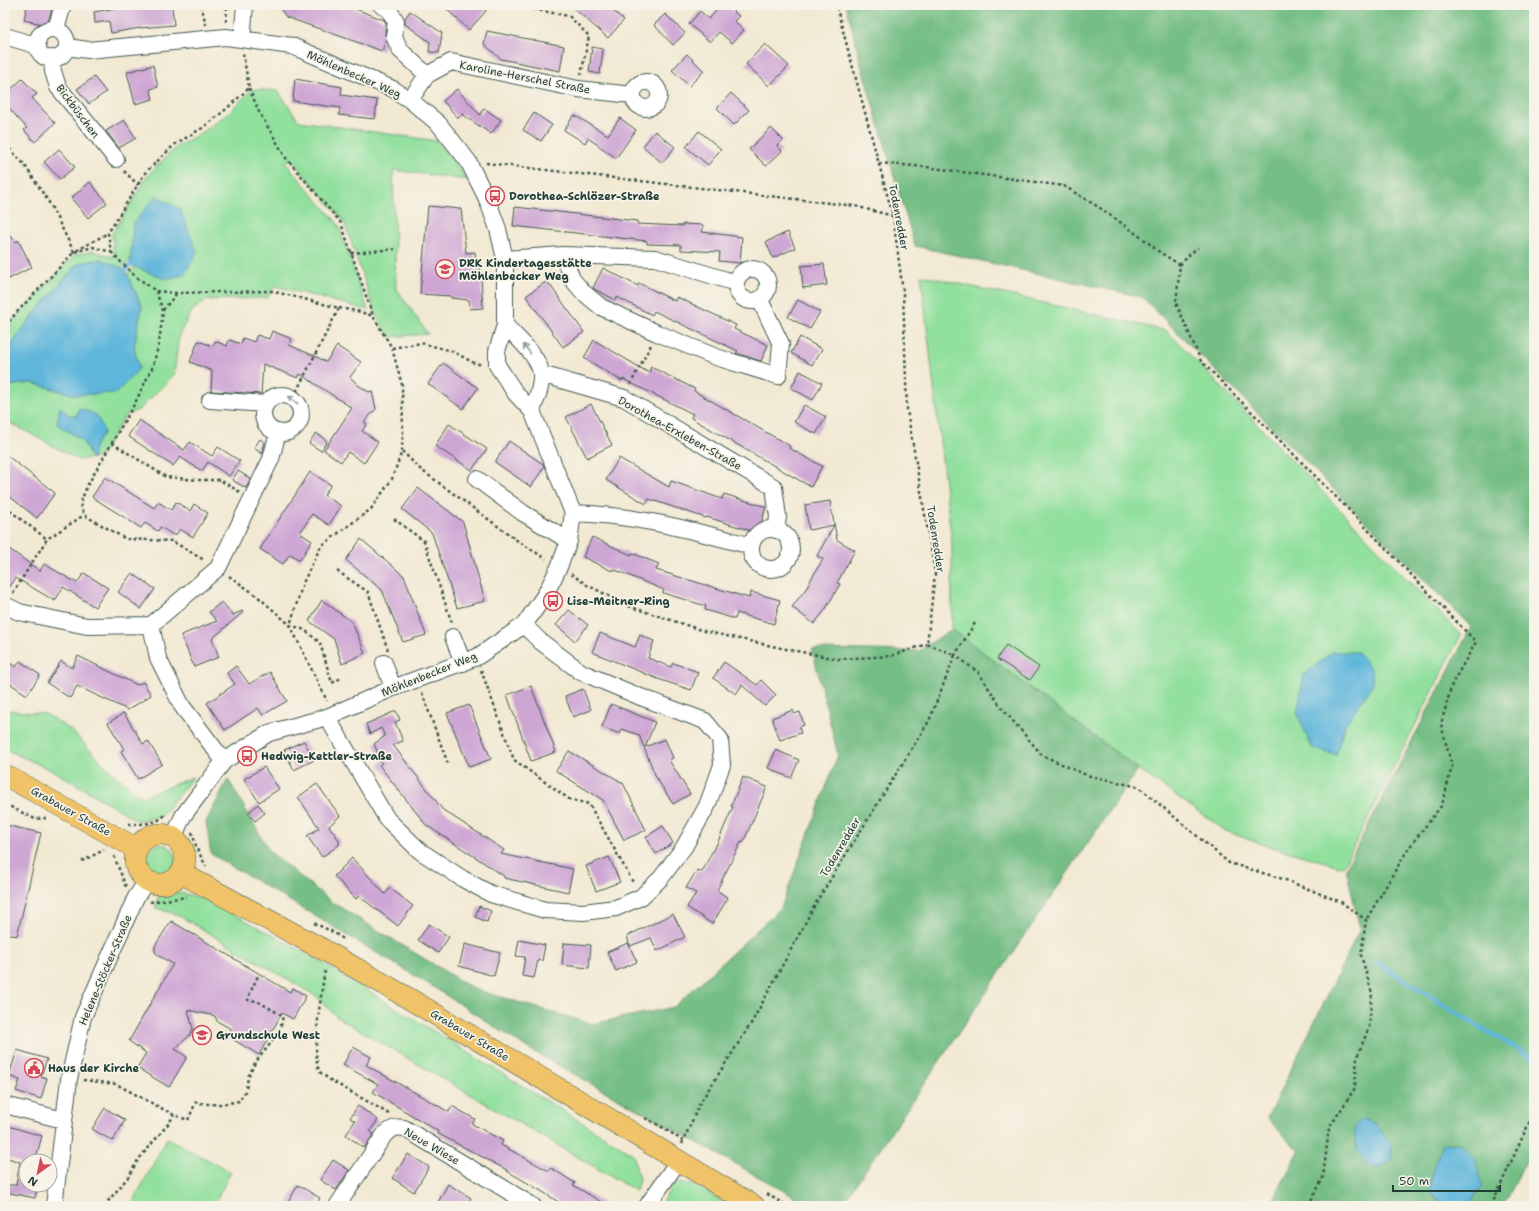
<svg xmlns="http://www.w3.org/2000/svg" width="1539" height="1211" viewBox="0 0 1539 1211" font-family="'Shantell Sans',sans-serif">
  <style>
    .green { fill: #92e09e; stroke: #588e69; fill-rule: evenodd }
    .forest { fill: #75be85; stroke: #4a7e5c }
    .water { fill: #5eb6db; stroke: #3e7a88 }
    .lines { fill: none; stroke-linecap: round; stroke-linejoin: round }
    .stream { stroke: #5eb6db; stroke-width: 4.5 }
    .building { fill: #cea6d4 }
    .minor-casing { stroke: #3f574c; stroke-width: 18 }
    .major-casing { stroke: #3f574c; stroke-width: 22 }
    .path { stroke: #3f574c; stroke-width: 2.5; stroke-dasharray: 3 3; stroke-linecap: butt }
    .minor { stroke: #fff; stroke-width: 16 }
    .major { stroke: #f0c369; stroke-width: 21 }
    .oneway { stroke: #8f9e9a }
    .labels { text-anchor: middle; stroke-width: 3.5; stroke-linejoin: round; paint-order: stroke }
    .street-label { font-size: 11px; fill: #1f3d34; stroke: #f7f3e8 }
    .poi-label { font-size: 11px; font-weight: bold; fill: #1f3d34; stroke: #f7f3e8; text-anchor: start }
  </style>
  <rect width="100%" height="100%" fill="#f7f3e8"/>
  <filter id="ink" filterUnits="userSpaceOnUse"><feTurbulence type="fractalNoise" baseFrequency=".025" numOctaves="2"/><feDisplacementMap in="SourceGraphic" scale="8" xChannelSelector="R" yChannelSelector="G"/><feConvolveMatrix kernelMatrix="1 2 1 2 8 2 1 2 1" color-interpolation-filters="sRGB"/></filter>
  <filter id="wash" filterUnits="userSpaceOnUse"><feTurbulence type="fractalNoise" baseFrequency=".012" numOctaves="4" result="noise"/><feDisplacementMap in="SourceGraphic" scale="16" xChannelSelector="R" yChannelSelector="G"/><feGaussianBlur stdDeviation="0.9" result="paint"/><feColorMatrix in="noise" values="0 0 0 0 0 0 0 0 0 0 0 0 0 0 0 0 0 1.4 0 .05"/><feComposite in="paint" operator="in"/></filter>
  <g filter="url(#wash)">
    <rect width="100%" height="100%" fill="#f2e9d3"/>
    <path class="green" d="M252 89 278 91 299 121 437 141 468 180 393 170 396 288 428 334 389 337 376 315 344 221 291 159 285 162 338 224 368 310 275 286 267 298 206 300 192 311 179 335 174 375 140 409 125 416 100 457 79 460 5 420V386L32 383 75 395 139 369 134 347 142 306 127 274 135 267 133 224 131 259 121 268 101 259 77 264 31 318 10 347 5 351V331L19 314 75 255 93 251 114 257 112 234 148 175 176 147 206 130 227 114ZM60 407 69 415 77 416 79 408 104 432 94 447 91 458 82 440 57 424Z
      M921 275 1167 331 1461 635 1343 867 1258 843 1226 831 1138 769 952 629V545Z
      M5 710 46 714 72 731 107 768 142 797 193 777 161 816 138 821 57 773 5 749Z
      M144 860a16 16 0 1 1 32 0a16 16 0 1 1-32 0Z
      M161 889 204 898 308 954 633 1154 639 1179 636 1191 337 1017 316 996 178 915 155 908Z
      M167 1138 231 1172 213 1206H131Z
      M674 1183 694 1184 730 1206H660Z"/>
    <path class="forest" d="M846 5H1534V1143L1504 1206H1468L1482 1187 1429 1191 1442 1206H1270L1299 1151 1267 1118 1360 929 1346 868 1471 627 1142 297 915 246 862 68Z
      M952 629 1138 769 841 1206H811L529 1049 427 983 211 854 206 822 228 779 270 852 333 903 474 989 592 1024 674 1007 781 908 838 755 812 649 919 651Z"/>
    <path class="water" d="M156 196 180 209 197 252 184 275 165 279 130 265 133 224Z
      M101 259 125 270 142 306 134 347 139 369 116 393 75 395 32 383 5 386V351L10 347 31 318 77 264Z
      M60 407 69 415 77 416 79 408 97 415 104 432 94 447 92 459 82 440 57 424Z
      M1332 652H1358L1372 670 1373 685 1345 725 1336 755 1312 748 1297 713 1304 675Z
      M1363 1119 1375 1123 1392 1145V1160L1381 1168 1368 1167C1357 1152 1353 1143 1355 1125Z
      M1460 1143 1475 1158 1482 1187 1468 1206H1442L1429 1191 1433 1169 1443 1144Z"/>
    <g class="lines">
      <path class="stream" d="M125 270 130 265
        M1375 961 1456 1013 1534 1059"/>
    </g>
    <g id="blocks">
      <path class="building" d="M27 5H53L47 25 24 20Z
        M132 5 134 8 172 5 174 25 140 28 111 33 109 21 95 23 94 12Z
        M278 5H345L384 20 386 23 385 35 386 40 382 51 286 17Z
        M442 5H478L486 11 469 30Z
        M570 5H607L624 20 608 38Z
        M721 5H726L739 16 734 21 744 30 732 43 719 32 710 42 689 24 700 11 709 19Z
        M410 11 442 33 439 53 429 52 430 42 405 24V18Z
        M665 14 685 33 673 45 654 25Z
        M487 31 564 46 560 71 501 59 484 44Z
        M765 44 789 66 769 86 746 64Z
        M592 47 603 49 600 74 589 72Z
        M687 54 704 71 689 86 672 70Z
        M153 65 158 87 150 89 153 99 135 104 127 72Z
        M94 77 106 92 89 104 77 89Z
        M22 79 37 94 32 98 55 123 35 142 24 130 27 128 5 104V95Z
        M295 79 342 87 341 95 377 100 375 119 339 115 340 108 293 101Z
        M457 89 480 115 484 108 501 120 491 134 462 114 458 118 443 101Z
        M731 93 749 110 734 125 717 108Z
        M534 113 552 125 541 141 523 130Z
        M574 115 608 135 620 118 636 130 616 158 588 138 585 143 564 130Z
        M124 120 136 138 119 148 106 131Z
        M771 128 783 140 777 146 782 151 766 166 749 149Z
        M655 131 675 147 662 163 643 146Z
        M699 131 721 149 708 165 686 147Z
        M59 149 75 167 60 179 44 162Z
        M90 182 107 203 88 218 71 198Z
        M428 206 461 209 466 253 475 252 476 261H480L483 308 470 309 469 300 451 298V296L420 294Z
        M515 207 637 221V224L682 226 683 224 703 225 702 232 742 237 740 263 719 261 720 252 681 250V245L647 244V241L513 226Z
        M5 229 16 242 18 240 32 267 9 279 5 271Z
        M788 232 795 248 773 258 766 242Z
        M824 264 827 285 803 288 801 266Z
        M603 268 638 286 639 283 675 301 677 297 736 325 734 329 768 345 761 361 736 353 738 351 654 311 652 315 617 297 616 300 596 290 593 288Z
        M547 281 584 332 563 347 526 296Z
        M798 300 820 312 810 329 788 317Z
        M272 331 292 339 289 345 317 357 326 362 337 346 361 362 350 377 358 385 369 392 372 391 376 409 364 422 367 424 362 431 378 442 364 463 348 452 341 462 324 450 352 408 300 374 298 378 263 364 261 394 211 391 212 371 190 362 198 341 213 346 215 341 227 346 229 340 241 344 243 338 254 342 257 335 269 339Z
        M800 337 822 349 812 365 791 353Z
        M594 340 649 373 651 367 695 389 694 391 790 446 789 448 822 466 811 487 691 418 693 414 623 379 622 381 584 358Z
        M443 363 478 388 463 409 428 384Z
        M800 371 822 383 813 400 791 388Z
        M591 404 612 445 587 458 566 417Z
        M804 405 826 417 816 434 794 422Z
        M139 420 184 450 190 442 212 456 218 447 240 461 229 476 208 462 202 471 180 457 173 466 128 436Z
        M449 424 487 449 472 470 435 446Z
        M316 433 327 441 321 451 309 443Z
        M260 439 265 443 262 454 254 448Z
        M509 441 543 464 544 467 531 487 495 462Z
        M5 454 55 493 37 518 5 493Z
        M619 458 669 487 671 481 722 499 724 494 766 507 758 533 707 517 706 518 649 499 646 504 606 480Z
        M238 471 251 479 246 488 232 480Z
        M310 472 331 485 324 495 341 506 329 525 312 514 300 533 312 541 300 560 290 554 283 564 260 549Z
        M105 477 154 508 158 502 171 510 176 502 190 511 194 504 208 513 193 537 180 529 175 536 160 527 158 531 145 523 141 528 92 497Z
        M418 488 463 522 485 601 457 608 432 533 402 509Z
        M830 501 837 540 855 550 837 583 840 584 825 610 814 624 792 607 808 586H807L823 559 817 556 834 525 809 530 805 505Z
        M592 537 631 555 632 553 659 564 656 570 749 598 751 592 780 600 774 624 737 613 735 619 705 610 706 606 663 593 664 590 613 569 612 571 583 557Z
        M361 539 404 576 426 635 403 642 382 590 346 560Z
        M5 546 40 571 44 564 77 583 84 573 108 588 95 607 63 587 55 601 16 578 5 593Z
        M132 573 155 589 141 609 118 592Z
        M322 600 352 622 365 653 342 664 334 639 309 621Z
        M222 602 233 615 242 611 243 612 212 639 219 657 194 667 181 635 217 621 209 612Z
        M569 610 588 625 575 641 556 625Z
        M600 633 635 647 640 635 654 641 648 658 671 667 673 663 698 672 691 690 658 679 592 652Z
        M1006 645 1039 667 1030 680 997 659Z
        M78 656 137 685 143 682 151 695 128 710 77 686 70 698 47 683 61 661 72 668Z
        M5 660 16 667 20 661 40 675 27 695 5 680Z
        M724 662 757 685 761 680 776 695 765 706 742 685 736 694 713 678Z
        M236 666 249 684 270 672 287 701 263 715 258 708 225 730 207 703 235 684 227 673Z
        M531 686 556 752 531 761 507 695Z
        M583 689 591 710 573 717 565 696Z
        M611 704 655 722 645 747 665 739 673 758 669 760 690 794 673 804 656 777 639 735 622 729 620 734 602 727Z
        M469 705 491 759 469 767 447 713Z
        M793 710 794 714 800 712 804 725 799 727 801 733 780 740 772 718Z
        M396 711 400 720 395 722 403 741 393 745 443 810 504 850 501 854 573 869 568 892 504 878V876L426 825 379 765 382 763 374 744 385 736 381 728 370 734 366 724Z
        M124 713 143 744 148 741 162 764 138 779 121 751 124 749 108 723Z
        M304 741 314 760 294 770 284 750Z
        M776 750 799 760 791 778 768 768Z
        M569 751 623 783 646 830 624 840 603 800 556 771Z
        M264 767 279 789 259 802 244 779Z
        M743 777 767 787 743 843 741 842 717 890 728 898 712 924 687 907 696 893 686 888 697 870 702 872 715 846H716L733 807 731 806Z
        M317 784 340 816 329 826 339 840V845L322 857 307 836 319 828 298 797Z
        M258 804 265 813 255 821 248 813Z
        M5 825 41 833 17 936 5 933Z
        M663 826 673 843 656 854 646 837Z
        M609 857 620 882 596 891 586 866Z
        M352 858 385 894 390 888 413 906 398 926 359 896 356 899 334 876Z
        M479 906 491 911 487 922 475 917Z
        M673 914 685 937 657 951 651 938 630 946 627 936Z
        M171 921 290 992 293 988 306 996 293 1019 282 1013 259 1055 227 1036 231 1029 217 1021 215 1016 188 1010 193 1029 190 1035 175 1049 187 1057 169 1087 137 1068 146 1053 129 1041 173 964 159 956 155 952V946Z
        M429 924 449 937 438 953 418 940Z
        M519 940 545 945 542 961 538 960 534 978 522 976 525 957 516 956Z
        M564 943 591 945 589 968 562 965Z
        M628 943 637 962 616 971 607 952Z
        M465 944 500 953 494 976 459 966Z
        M353 1047 371 1057 366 1065 449 1112 452 1106 475 1119 472 1124 503 1141 501 1145 549 1171 551 1168 575 1183 573 1185 608 1206H565L538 1189 507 1171V1170L437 1133 438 1131 373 1092 378 1084 343 1065Z
        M17 1050 47 1059 41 1076 47 1078 41 1099 16 1091 20 1080 9 1076Z
        M358 1106 378 1120 370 1131 374 1134 364 1148 346 1135 355 1121 350 1118Z
        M105 1108 125 1120 113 1141 92 1129Z
        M5 1125 42 1136 35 1161H26V1185H38L35 1198 5 1192V1185H16L20 1162 5 1157Z
        M408 1154 429 1167 414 1192 392 1178Z
        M333 1160 349 1170 336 1190 320 1180Z
        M448 1184 471 1198 466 1206H436Z
        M298 1185 320 1198 315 1206H286Z"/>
    </g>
  </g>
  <g filter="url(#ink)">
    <use href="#blocks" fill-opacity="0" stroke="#3f574c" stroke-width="1"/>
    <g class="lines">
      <defs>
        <path id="minor" d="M381 5 388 9 396 21 394 36 400 50 427 75
          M56 29 63 5
          M37 44a15 15 0 1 1 30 0a15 15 0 1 1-30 0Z
          M5 36 38 46
          M242 39 245 5
          M67 47 88 50 226 37 292 46 393 89 410 100 439 124 468 161 487 199 498 229 505 259V325L497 351V365L516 394 532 411 573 513 569 541 559 567 545 595 524 625 477 657 393 688 327 717 269 733 243 749 224 761 183 816 173 838
          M52 58 53 71 58 87 116 159
          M633 95a13 13 0 1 1 26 0a13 13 0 1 1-26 0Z
          M410 100 427 75 451 62 578 89 632 95
          M563 255 572 279 583 292 601 307 657 333 716 357 778 376 781 344 760 300
          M505 259 563 255 655 258 736 283
          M736 285a16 16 0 1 1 32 0a16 16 0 1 1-32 0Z
          M505 325C516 337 541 358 541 375 542 388 536 399 532 411
          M541 374 624 398 774 487 778 517 776 530
          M263 414a19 19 0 1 1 38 0a19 19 0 1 1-38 0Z
          M210 400 266 404
          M477 479 523 513 569 541
          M573 513C595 514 618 516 640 520 678 526 714 536 751 546
          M751 549a20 20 0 1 1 40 0a20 20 0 1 1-40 0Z
          M5 605 19 612 87 626 151 625 218 568 271 459 278 432
          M151 625 158 658 182 706 224 761
          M453 637 463 663
          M384 663 393 688
          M327 717 387 819 420 851 463 879 491 894 545 910 583 912 616 908 641 897 661 878 684 847 707 806 722 765 720 739 705 721 638 696 581 672 540 641 524 625
          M5 1105 63 1120
          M54 1206 69 1079 83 1017 136 897 147 881
          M337 1206 385 1134C392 1129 396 1126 404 1128L533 1206
          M647 1206 679 1160"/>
        <path id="major" d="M5 775 137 849
          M135 859a25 25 0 1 1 50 0a25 25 0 1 1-50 0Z
          M181 873 324 950 408 998 754 1206"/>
      </defs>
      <use href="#minor" class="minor-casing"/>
      <use href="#major" class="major-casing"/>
      <path class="path" d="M201 5 206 25
        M516 6 569 16 589 36 581 75
        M226 22 227 5
        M249 88 259 112 286 158 341 223 373 316 392 348 402 385 403 432 402 451 392 479 371 509 321 546 303 583 290 625 327 701
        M5 144 24 164 50 204 74 252 108 233
        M486 163 855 206 893 216
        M879 163 926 167 1064 186 1100 208 1145 240 1158 251 1180 265 1176 303 1201 361 1348 509 1476 642 1452 684 1441 724 1452 767 1442 805 1408 849 1366 920
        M124 171 138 185
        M111 252 135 276 156 291 163 311 159 343 153 366 135 403 87 486 80 504 84 515 126 539 172 541 204 560
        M351 253 395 249
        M1180 265 1191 253 1198 248
        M156 291 177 293 272 291 339 308 293 398
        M339 308 357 311 373 316
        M163 310 177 293
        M5 326 17 312 74 252 93 247 111 252 108 233 145 173 174 145 204 127 224 111 249 88 243 53
        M392 348 421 343 452 351 476 364H482
        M630 385 651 345
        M112 443 166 477 198 480H220L240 492
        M402 451 420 469 518 541 546 559
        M5 507 47 539
        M394 519 424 541 452 623
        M337 571 368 592 388 650
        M571 574 587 585 631 607 704 631 781 648 838 659 891 656 927 644
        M229 576 256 595 290 625 305 630 320 643 332 683 341 678
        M13 593 47 539 84 515
        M975 623 955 655 978 672 1001 707 1042 755 1086 775 1139 787 1229 863 1283 879 1341 902 1366 920 1361 955 1372 993 1369 1027 1357 1057 1355 1088 1329 1128 1323 1178 1308 1206
        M481 670 514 760 569 799 589 804 634 884
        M422 693 448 764
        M5 804 35 819 46 818
        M128 824C142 824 156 825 166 814
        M192 832 197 849 206 866
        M114 856 126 887
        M82 861 104 850
        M150 902 187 897
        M314 923 331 931 345 940
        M325 971C322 989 310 1058 320 1072 322 1074 325 1076 327 1078L389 1114
        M83 1080 116 1084 174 1115 188 1120 196 1102C211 1106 225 1104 239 1101L246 1090 248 1077 255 1063 274 1039 281 1026 283 1016 257 1001 248 1000 250 993 258 976
        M645 1118 664 1128 683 1141
        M682 1144 700 1103 752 1022 817 901 929 721 955 655 927 644 935 573 907 410 903 292 893 216 836 5
        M767 1194 787 1206
        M104 1206 129 1176 138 1160 169 1123 174 1115
        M1491 1206 1534 1112"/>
      <use href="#minor" class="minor"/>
      <use href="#major" class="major"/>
    </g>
    <defs><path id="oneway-shaft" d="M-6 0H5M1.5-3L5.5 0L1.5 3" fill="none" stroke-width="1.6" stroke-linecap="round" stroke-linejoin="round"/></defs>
    <g class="oneway">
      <use href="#oneway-shaft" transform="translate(527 349) rotate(-128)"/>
      <use href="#oneway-shaft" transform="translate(293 400) rotate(-142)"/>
    </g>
  </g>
  <defs>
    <symbol id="bus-ring" viewBox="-11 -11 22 22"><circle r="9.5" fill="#f7f3e8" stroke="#d1495b" stroke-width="1.5"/><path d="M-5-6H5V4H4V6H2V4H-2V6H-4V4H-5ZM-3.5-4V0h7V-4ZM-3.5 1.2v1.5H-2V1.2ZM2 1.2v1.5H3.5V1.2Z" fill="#d1495b"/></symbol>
    <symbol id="school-ring" viewBox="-11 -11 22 22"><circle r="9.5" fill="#f7f3e8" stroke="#d1495b" stroke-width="1.5"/><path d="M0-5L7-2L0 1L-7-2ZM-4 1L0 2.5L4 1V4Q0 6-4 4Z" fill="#d1495b"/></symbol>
    <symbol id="civic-ring" viewBox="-11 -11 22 22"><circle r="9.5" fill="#f7f3e8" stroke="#d1495b" stroke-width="1.5"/><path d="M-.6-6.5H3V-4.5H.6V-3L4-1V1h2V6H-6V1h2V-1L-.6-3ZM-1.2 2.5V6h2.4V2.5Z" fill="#d1495b"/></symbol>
  </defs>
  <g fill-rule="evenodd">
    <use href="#bus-ring" x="484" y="185" width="22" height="22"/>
    <use href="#school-ring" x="434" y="258" width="22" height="22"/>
    <use href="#bus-ring" x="542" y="590" width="22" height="22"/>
    <use href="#bus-ring" x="236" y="745" width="22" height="22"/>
    <use href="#school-ring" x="191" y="1024" width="22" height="22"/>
    <use href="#civic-ring" x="23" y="1057" width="22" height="22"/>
  </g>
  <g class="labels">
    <g class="street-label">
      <text transform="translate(354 74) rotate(24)" y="4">Möhlenbecker Weg</text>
      <text transform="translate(525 77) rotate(11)" y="4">Karoline-Herschel Straße</text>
      <text transform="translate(78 111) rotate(53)" y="4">Bickbüschen</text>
      <text transform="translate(899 217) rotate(79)" y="4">Todenredder</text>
      <text transform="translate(680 433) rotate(29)" y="4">Dorothea-Erxleben-Straße</text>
      <text transform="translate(936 539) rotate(81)" y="4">Todenredder</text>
      <text transform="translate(429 674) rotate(-22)" y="4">Möhlenbecker Weg</text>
      <text transform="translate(71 811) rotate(29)" y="4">Grabauer Straße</text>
      <text transform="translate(840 847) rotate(-59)" y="4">Todenredder</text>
      <text transform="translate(105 970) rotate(-67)" y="4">Helene-Stöcker-Straße</text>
      <text transform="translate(470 1035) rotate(31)" y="4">Grabauer Straße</text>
      <text transform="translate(432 1146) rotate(30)" y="4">Neue Wiese</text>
    </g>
    <g class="poi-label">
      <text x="509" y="200">Dorothea-Schlözer-Straße</text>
      <text x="459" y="267">DRK Kindertagesstätte<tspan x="459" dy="13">Möhlenbecker Weg</tspan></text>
      <text x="567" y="605">Lise-Meitner-Ring</text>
      <text x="261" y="760">Hedwig-Kettler-Straße</text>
      <text x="216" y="1039">Grundschule West</text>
      <text x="48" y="1072">Haus der Kirche</text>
    </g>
  </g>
  <rect width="1539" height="1211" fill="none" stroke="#f7f3e8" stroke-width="20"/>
  <g transform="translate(38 1173) rotate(213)"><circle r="19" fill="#f7f3e8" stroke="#a1aaa0"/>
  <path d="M0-3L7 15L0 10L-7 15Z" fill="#d1495b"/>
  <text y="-6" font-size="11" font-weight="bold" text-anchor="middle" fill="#1f3d34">N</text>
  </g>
  <path d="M1393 1185v6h107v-6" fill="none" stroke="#1f3d34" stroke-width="2"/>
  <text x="1399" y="1185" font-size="12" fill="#1f3d34" stroke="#f7f3e8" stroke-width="3" paint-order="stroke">50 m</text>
</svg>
